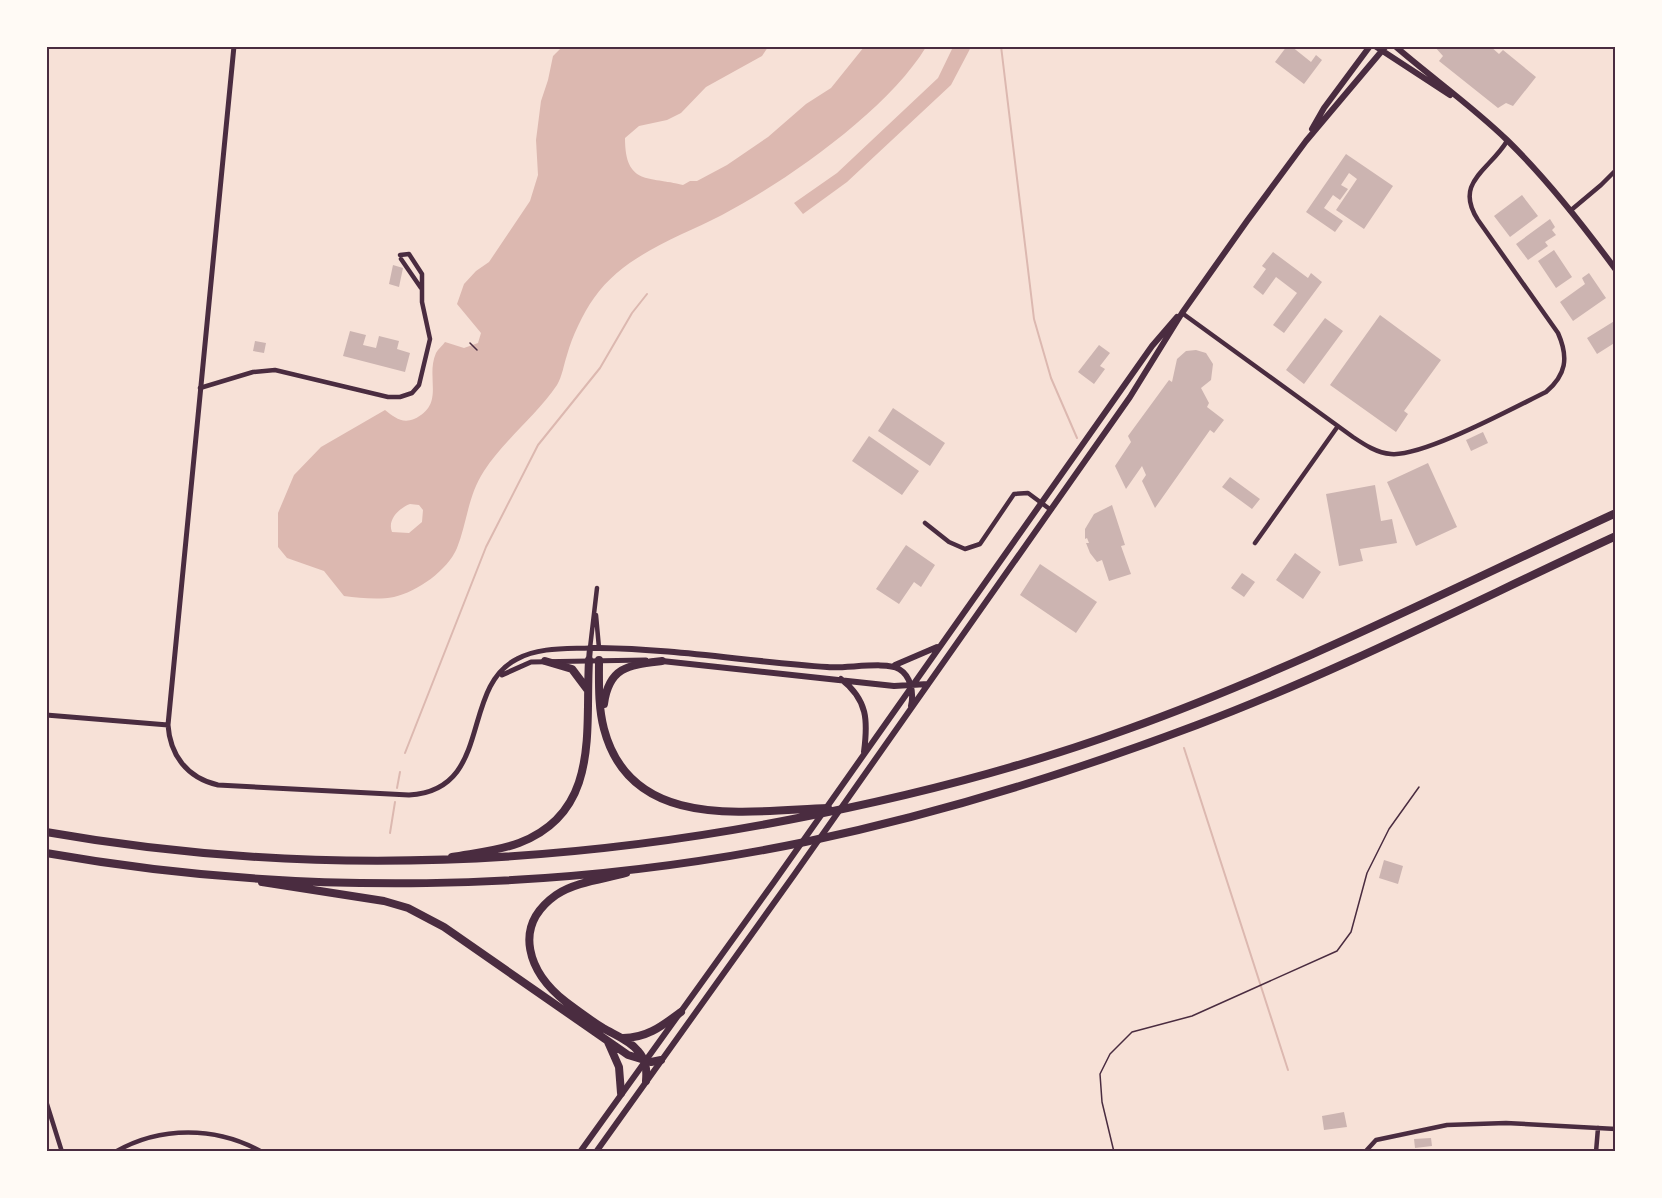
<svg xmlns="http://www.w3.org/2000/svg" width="1662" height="1198" viewBox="0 0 1662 1198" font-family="Spectral,serif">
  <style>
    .water { fill: #dcb8b0; fill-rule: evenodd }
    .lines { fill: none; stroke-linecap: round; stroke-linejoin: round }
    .stream { stroke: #dcb8b0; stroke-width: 2 }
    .building { fill: #ccb4b1 }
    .path { stroke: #4a2c40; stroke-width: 1.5 }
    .minor { stroke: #4a2c40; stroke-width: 4.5 }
    .tertiary { stroke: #4a2c40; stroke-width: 5 }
    .secondary { stroke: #4a2c40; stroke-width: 6 }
    .motorway { stroke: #4a2c40; stroke-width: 8 }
    .neatline { fill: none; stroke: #4a2c40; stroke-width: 2 }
  </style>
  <rect width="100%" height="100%" fill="#f7e1d7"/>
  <path class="water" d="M562 47H768L762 56 706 87 681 113 667 120 639 126 625 138C625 186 649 176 683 185L690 181H697L727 165 768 137 806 104 831 88 864 47H926C888 110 787 181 722 215 677 238 624 255 594 298 583 313 572 337 567 355 564 364 562 377 557 385 536 416 504 440 484 471 468 495 467 523 457 548 448 570 417 592 394 597 378 600 360 598 344 596L324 571 287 558 278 547V513L294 475 321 447 385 410C394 417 402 424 414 419 446 404 425 378 436 353 438 349 443 345 445 342L464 348 478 343 481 333 457 304 464 284 476 271 489 262 530 201 538 175 536 140 541 101 548 80 553 56ZM410 504 419 505 423 510 422 522 409 533 392 532C387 520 399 508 410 504Z
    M953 47H971L951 85 847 182 803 214 794 203 837 173 938 78Z"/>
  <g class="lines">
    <path class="stream" d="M1001 46 1034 319 1051 378 1077 438
      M1184 748 1288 1070
      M405 753 486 547 538 445 600 368 632 313 647 294
      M397 788 400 772
      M390 833 395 802"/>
  </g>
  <path class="building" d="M1287 46H1291L1311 62 1316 55 1322 60 1304 84 1275 62Z
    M1434 46H1490L1499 54 1503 50 1536 77 1513 106 1506 103 1498 108 1439 61 1443 56Z
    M1346 154 1393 186 1364 229 1336 210 1357 179 1349 173 1341 185 1348 189 1340 200 1333 195 1324 208 1343 221 1335 232 1306 212Z
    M1522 195 1538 216 1510 237 1494 216Z
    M1550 219 1555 227 1552 230 1556 235 1545 242 1548 246 1528 260 1516 244Z
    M1554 250 1572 277 1556 288 1538 261Z
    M1273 252 1308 278 1311 273 1322 282 1284 333 1273 325 1297 293 1276 277 1263 295 1253 287 1266 269 1262 266Z
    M393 265 403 268 399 287 389 284Z
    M1589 273 1606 298 1573 321 1560 302 1585 284 1582 278Z
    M1380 315 1441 360 1404 411 1408 414 1396 432 1330 385Z
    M1325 318 1343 331 1304 384 1286 370Z
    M1616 320V342L1597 354 1587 338Z
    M350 331 366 335 363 345 376 348 379 336 399 341 397 349 410 353 405 372 343 356Z
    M255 341 266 343 264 353 253 351Z
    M1099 345 1110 353 1100 366 1105 369 1094 384 1078 372Z
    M1196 350 1206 353 1213 364 1211 380 1201 388 1209 403 1207 407 1224 420 1214 433 1210 430 1155 508 1142 481 1146 475 1142 466 1126 489 1115 466 1131 442 1128 436 1169 380 1172 382 1177 359 1186 351Z
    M893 408 945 443 930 466 878 431Z
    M1483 432 1488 443 1471 451 1466 440Z
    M869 436 919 471 902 495 852 461Z
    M1428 463 1457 527 1416 546 1387 482Z
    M1230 477 1260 499 1252 509 1222 487Z
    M1375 485 1381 521 1392 519 1397 543 1360 549 1363 561 1339 566 1326 494Z
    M1112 505 1125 545 1121 546 1131 574 1109 581 1102 560 1097 562 1090 553 1086 543H1089L1087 538 1085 539V529L1094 514Z
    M906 545 935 565 921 587 914 582 899 604 876 589Z
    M1295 553 1321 572 1303 599 1276 580Z
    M1040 564 1097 602 1076 633 1020 595Z
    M1242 573 1255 582 1244 597 1231 588Z
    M1384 860 1403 866 1398 884 1379 878Z
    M1344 1112 1347 1127 1324 1130 1322 1116Z
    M1431 1138 1432 1146 1415 1148 1414 1139Z"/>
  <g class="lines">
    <path class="path" d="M470 343 477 350
      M1114 1152 1102 1102 1100 1074 1110 1054 1132 1032 1192 1016 1337 951 1351 932 1367 873 1389 829 1419 787"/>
    <path class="minor" d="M1570 211 1601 185 1616 170
      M401 259 421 288
      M1182 313 1353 437C1365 445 1377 453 1391 454 1423 457 1513 408 1546 392 1566 375 1569 358 1558 333L1478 220C1453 182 1490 170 1507 141
      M200 388 253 372 275 370 388 397H400L412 393 419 385 430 339 422 302V274L409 254 400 255
      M925 523 949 542 965 549 980 544 1014 494 1028 493 1051 510
      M1255 543 1338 426
      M596 615 599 648
      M590 648 597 588
      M46 1101 62 1152
      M115 1152C160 1126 216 1126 262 1152
      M1365 1152 1376 1140 1447 1125 1506 1123 1616 1129
      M1596 1152 1598 1128"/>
    <path class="tertiary" d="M234 46 168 725C170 755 187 778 218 785L409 795C494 790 459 688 517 659 539 647 566 649 590 648
      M502 675 531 662 646 660
      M46 715 168 725"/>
    <path class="secondary" d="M1375 46 1450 95
      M1395 46C1432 78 1472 106 1507 140 1547 179 1583 225 1616 270
      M1312 129 1324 108 1370 46
      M589 660 590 648H599C676 649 751 662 827 667 844 669 887 661 899 669 911 676 914 693 911 706
      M662 661 894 686 928 684
      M895 665 937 647
      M841 679C868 700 868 721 864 752
      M580 1152 774 882 1152 346 1177 317
      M596 1152 794 875 1130 397 1182 313 1247 221 1306 141 1386 46"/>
    <path class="motorway" d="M599 660C599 682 598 707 604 729 631 832 747 811 828 808
      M545 661 572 669 587 689
      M604 704C609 666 630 665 662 661
      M46 832C295 876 541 868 788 820 903 798 1018 769 1128 729 1295 669 1455 587 1616 513
      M46 853C295 897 558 893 805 842 938 814 1070 773 1197 725 1340 671 1477 600 1616 536
      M452 857C474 853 498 851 519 843 601 812 585 730 589 660
      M626 873C604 879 575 882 556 895 511 927 529 973 566 1002 578 1011 590 1020 603 1028 615 1035 629 1040 638 1051 646 1060 647 1069 646 1081
      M262 882 384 901 408 908 444 927 628 1055 651 1062 661 1060
      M623 1038C647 1038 662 1026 681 1012
      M608 1042 619 1067 621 1093"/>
  </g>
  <rect width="1662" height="1198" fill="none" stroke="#fffaf5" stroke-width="96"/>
  <rect x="48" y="48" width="1566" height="1102" class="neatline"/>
</svg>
